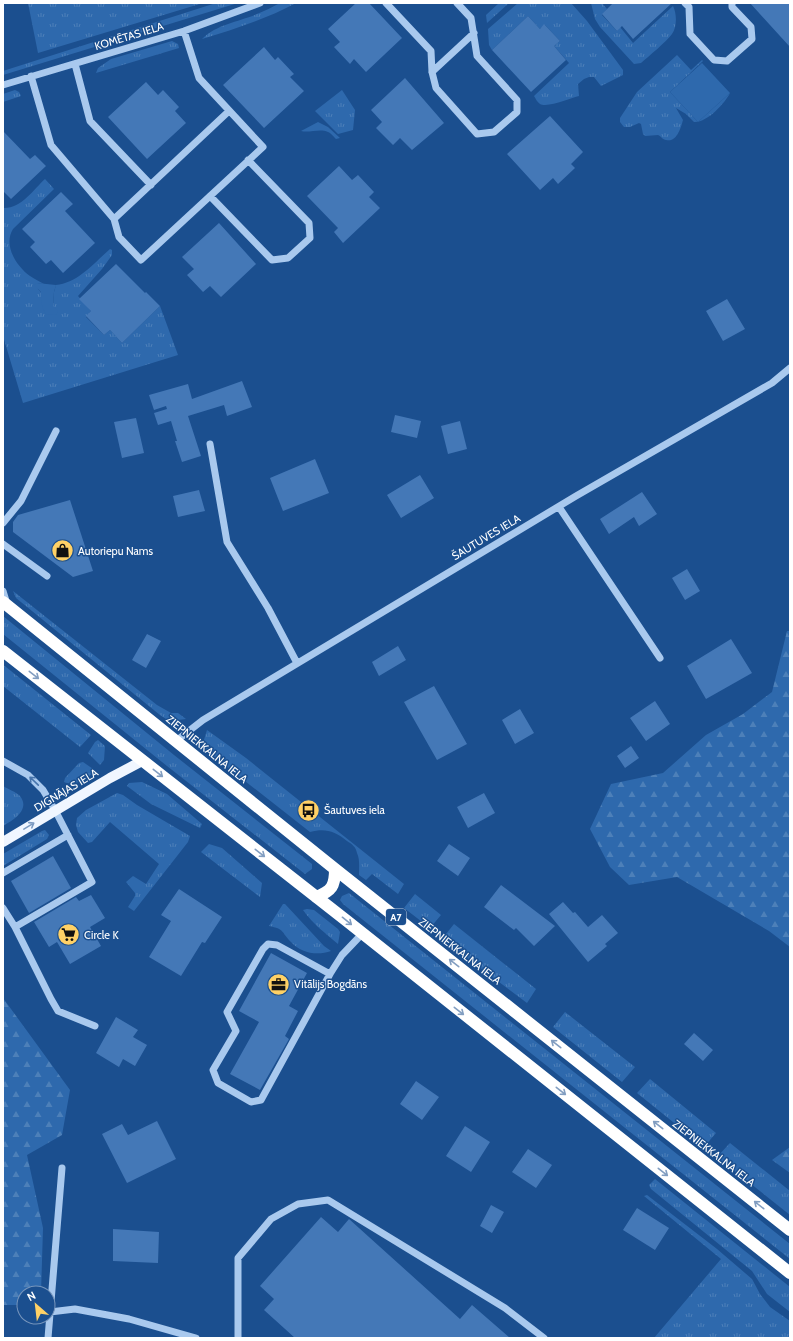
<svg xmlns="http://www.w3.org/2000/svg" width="793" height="1341" viewBox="0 0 793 1341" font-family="Cabin,sans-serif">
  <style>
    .grass { fill: url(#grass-tufts) }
    .forest { fill: url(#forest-firs) }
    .garden { fill: #2e69ad }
    .building { fill: #4478b7 }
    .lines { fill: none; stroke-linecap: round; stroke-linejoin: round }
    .minor { stroke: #a9c9ee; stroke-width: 7 }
    .major { stroke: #f0f6ff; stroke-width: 10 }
    .highway { stroke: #fff; stroke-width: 12 }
    .oneway { stroke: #829ec1 }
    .oneway2 { stroke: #4674ac }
    .oneway3 { stroke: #7b9ac1 }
    .labels { text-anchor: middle; stroke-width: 3; stroke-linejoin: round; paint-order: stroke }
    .shield { fill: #1b4f8f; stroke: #bbcadd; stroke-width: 1 }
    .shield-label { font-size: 10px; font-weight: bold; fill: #fff }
    .street-label { font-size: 11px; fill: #fff; stroke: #1b4f8f }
    .poi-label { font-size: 11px; fill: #fff; stroke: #1b4f8f; text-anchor: start }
  </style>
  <defs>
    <pattern id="grass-tufts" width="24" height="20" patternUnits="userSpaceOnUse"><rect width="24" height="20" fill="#2e69ad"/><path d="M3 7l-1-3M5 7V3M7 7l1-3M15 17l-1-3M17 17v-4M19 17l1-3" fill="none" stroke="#4d80b9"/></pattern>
    <pattern id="forest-firs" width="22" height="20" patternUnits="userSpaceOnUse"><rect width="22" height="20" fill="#2e69ad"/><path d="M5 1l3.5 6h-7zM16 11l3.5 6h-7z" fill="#4d80b9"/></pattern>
  </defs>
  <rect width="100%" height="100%" fill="#1b4f8f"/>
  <path class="grass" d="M28 3H203L38 53Z
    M216 3H238L3 75V71Z
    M280 3H296C266 19 235 29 202 39 217 24 238 22 257 14 265 11 272 7 280 3Z
    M499 3H509L487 23 486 15Z
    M518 3H571L587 21 623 70V75L601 86 594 77H589L584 79 578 84 579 96C571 98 548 108 540 104 537 102 536 99 534 96L569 63 554 46 560 41 545 25 540 29 528 16 492 50 489 45 488 29Z
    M591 3H602L607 9 602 15 617 31 620 27 633 43 673 6C677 14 677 27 672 34 666 42 649 56 641 63L634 64 600 27 595 19Z
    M172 41 178 44 179 48 96 73 98 68 111 59Z
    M677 55 691 70 702 60 703 61 670 92 698 122 730 93C725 103 707 123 694 122L686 114 676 108 683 120C681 127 677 143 666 140 663 140 661 136 658 135L645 136 643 134 641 124 639 123 630 127H624L620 122V118L637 92Z
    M15 90 19 92 21 96 3 102V94Z
    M342 90 355 110 353 130 338 134 315 111Z
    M45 179 54 189 13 229C3 245 16 266 30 276 34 279 39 281 44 284L37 283 38 289 53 306 54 292 56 285C78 283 94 263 110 249L112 250V255L102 269 78 296 91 311 86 317 104 335 110 330 122 343 160 306 178 355 23 403 3 336V208C21 209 33 190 45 179Z
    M13 591 157 705 171 713H178L186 719 169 721 160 715 16 598Z
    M3 616 174 755 312 864V869L305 874 167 766 3 634Z
    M3 665 6 667 91 735 80 747 3 686Z
    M207 730 246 758 404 884 398 894 372 874 366 880 359 875C359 868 360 859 357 853 356 847 352 844 347 841 335 831 325 828 310 832L208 752 203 743Z
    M98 740 105 746 104 760 100 765 88 753 95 742Z
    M83 762 96 771C87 778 76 787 64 782L65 778 79 763Z
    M142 782 167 794 202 824 200 828 151 804 127 786 129 783Z
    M3 786C8 789 16 792 20 796 31 810 12 821 3 826Z
    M117 793 123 795 137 805 190 836 188 842 134 911 128 907 135 896V893L126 882 133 876 146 884 159 864 110 822 92 842 88 843 78 832 76 825 77 818 86 810Z
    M45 830 49 835 47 839 3 866V854L42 831Z
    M209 844 222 848 262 883 260 897 201 852Z
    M349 893 790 1244V1259L343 904 340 900 342 896Z
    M415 894 441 915 430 928 404 908Z
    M283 904H285L324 946 331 951C317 956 301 953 291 942 281 932 285 929 269 926Z
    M307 909 314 910 338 929 340 932 338 944C325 933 313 924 303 910Z
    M454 924 536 989 527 1003 442 939Z
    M565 1012 635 1067 622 1082 553 1027Z
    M650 1079 716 1133 704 1147 637 1093Z
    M730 1143 790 1191V1215L717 1157Z
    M655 1179 790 1287V1312L767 1294 752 1271 651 1189 649 1185Z
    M647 1195 717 1249 752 1279 760 1294 770 1307 790 1321V1338H654L721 1259 644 1196Z"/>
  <path class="forest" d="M787 631H790V947L769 931 677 877 629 885 610 867 590 829 611 784 663 773 706 735 743 714 772 692Z
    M3 998 70 1090 62 1135 27 1155 43 1228 41 1293H24V1305H3Z
    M790 1147V1173L772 1160Z"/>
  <path class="garden" d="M702 63 730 93 698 122 670 92Z
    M318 122 328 127 340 138 336 139C334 137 331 133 328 132 320 128 310 133 301 131Z
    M37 283 56 285 54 292 53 306 58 311 56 315 46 314C41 307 41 300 41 292L34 285Z"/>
  <path class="building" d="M356 3H369L402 38 366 72 354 59 350 64 334 47 340 42 328 29Z
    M613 3H672L633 39 622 26 617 31 602 14Z
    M750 3H790V47Z
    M528 16 540 29 544 24 560 41 554 46 566 60 531 92 492 50Z
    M264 47 275 60 278 57 294 74 290 77 304 91 264 128 223 85Z
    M405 78 444 123 412 150 400 138 393 145 376 128 382 122 371 110Z
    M146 82 158 95 163 90 179 107 175 111 186 123 147 159 108 117Z
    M550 116 583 152 571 164 575 168 558 184 553 178 540 190 507 154Z
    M3 131 30 159 35 155 46 166 11 199 3 191Z
    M339 166 352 180 358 175 374 192 369 197 380 208 343 243 334 232 338 228 307 196Z
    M61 192 73 204 65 211 95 243 63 273 51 260 46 264 30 247 35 242 22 229Z
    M219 223 256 264 221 297 210 286 203 292 187 275 194 269 182 257Z
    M116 264 145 293 146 292 160 306 122 343 110 330 104 335 86 316 91 311 79 299Z
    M727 299 745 329 723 341 706 311Z
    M242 381 252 407 227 416 224 405 188 416 201 456 182 462 175 441H177L171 421 158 425 154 413 167 409 166 406 154 410 149 395 188 384 192 399Z
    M395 415 421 421 417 438 391 432Z
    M136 418 144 453 122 458 114 422Z
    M460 421 467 449 448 454 441 426Z
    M315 459 329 493 283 511 270 478Z
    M420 475 434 498 401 518 387 495Z
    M199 490 205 511 178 517 173 496Z
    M642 492 657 514 639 526 634 517 609 534 600 519Z
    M70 500 93 571 73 577 13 532V522L18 515Z
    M687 569 700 591 685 600 672 578Z
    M147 634 161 641 146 668 132 660Z
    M731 639 752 673 706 699 687 666Z
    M398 646 406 660 379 676 372 662Z
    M434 686 467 744 437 760 404 702Z
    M655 701 670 724 646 741 630 718Z
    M520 709 534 733 515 744 502 720Z
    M631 746 639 758 625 768 617 756Z
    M484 793 495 813 468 828 457 807Z
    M449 844 470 858 458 876 437 861Z
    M53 856 71 888 29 913 11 881Z
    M501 885 555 926 534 946 516 928 514 930 484 907Z
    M179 889 222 917 205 943 202 942 181 976 149 957 171 921 161 915Z
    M91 895 105 918 90 927 101 946 70 964 57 942 49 947 34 922 76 897 79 901Z
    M563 902 573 913 575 912 588 927 602 915 618 933 605 944 607 946 588 962 549 914Z
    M271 953 307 973 289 1006 298 1011 285 1036 289 1039 260 1090 230 1074 259 1022 239 1011Z
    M116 1017 138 1030 133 1037 147 1045 135 1066 123 1059 119 1067 96 1053Z
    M694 1033 713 1050 703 1061 684 1044Z
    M416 1081 439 1097 422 1120 400 1104Z
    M157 1121 176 1159 127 1183 102 1134 122 1124 128 1135Z
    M465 1126 490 1142 471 1172 446 1156Z
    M528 1149 552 1165 536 1188 512 1172Z
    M491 1205 504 1212 492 1233 480 1226Z
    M637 1208 669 1228 655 1250 623 1230Z
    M321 1217 338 1232 349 1219 460 1319 472 1305 510 1338H295L264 1310 274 1299 260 1286Z
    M113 1229 159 1232 158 1263 113 1261Z"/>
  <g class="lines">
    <path class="minor" d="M386 3 431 51 432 72 436 88 477 134 494 132 517 112V100L477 56 471 18 457 3
      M685 3 689 7 690 34 714 60 727 61 752 39 751 27 732 7V3
      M75 64 90 121 151 185
      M432 72 474 33
      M31 76 51 145 114 219 119 237 141 260 263 147 199 78 184 31
      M3 85 184 31 260 3
      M210 196 272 260 288 258 310 238 309 223 248 160
      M114 219 229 111
      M210 444 227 542 268 608 297 663
      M559 507 660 658
      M3 523 21 501 56 431
      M3 544 47 576
      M3 591 7 604
      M176 741 203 720 576 496 772 383 790 368
      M3 761 28 775 43 790 55 810 92 882 15 927 3 908
      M3 873 68 835
      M15 927 51 999 58 1011 95 1026
      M268 944 277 945 330 974 261 1100 251 1102 218 1083 213 1070 236 1031 227 1012 263 949Z
      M330 974 342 955 362 934
      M50 1312 75 1309 129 1319 196 1338
      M48 1338 62 1168
      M238 1338V1258L271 1219 298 1204 328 1200 505 1308 544 1338"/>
    <path class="major" d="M3 842 110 778 142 761"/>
    <path class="highway" d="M3 602 335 869 790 1230
      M3 651 347 921 790 1273
      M316 897C332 891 335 886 335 869"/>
  </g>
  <defs><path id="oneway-shaft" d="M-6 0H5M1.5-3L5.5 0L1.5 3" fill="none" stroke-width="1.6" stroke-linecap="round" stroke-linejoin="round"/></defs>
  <g class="oneway">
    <use href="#oneway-shaft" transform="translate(34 675) rotate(38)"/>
    <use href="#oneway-shaft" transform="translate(158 773) rotate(38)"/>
    <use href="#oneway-shaft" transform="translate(260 853) rotate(38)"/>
    <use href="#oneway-shaft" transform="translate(347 921) rotate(39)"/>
    <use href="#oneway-shaft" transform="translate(454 963) rotate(-142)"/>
    <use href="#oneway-shaft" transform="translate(459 1011) rotate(38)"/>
    <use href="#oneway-shaft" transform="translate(556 1044) rotate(-142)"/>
    <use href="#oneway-shaft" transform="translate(561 1091) rotate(38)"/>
    <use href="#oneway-shaft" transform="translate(658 1125) rotate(-142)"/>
    <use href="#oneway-shaft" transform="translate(663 1172) rotate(38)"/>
    <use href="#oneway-shaft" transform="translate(759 1205) rotate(-142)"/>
  </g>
  <use class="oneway2" href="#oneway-shaft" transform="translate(34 781) rotate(-136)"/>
  <use class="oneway3" href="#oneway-shaft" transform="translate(29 826) rotate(-31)"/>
  <defs>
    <symbol id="shop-disc" viewBox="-11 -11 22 22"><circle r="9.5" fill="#ffd166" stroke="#1b4f8f"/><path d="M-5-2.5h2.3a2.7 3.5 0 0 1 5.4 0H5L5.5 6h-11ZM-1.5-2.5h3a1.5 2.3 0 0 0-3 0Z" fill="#111"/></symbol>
    <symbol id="bus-disc" viewBox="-11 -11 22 22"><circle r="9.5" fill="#ffd166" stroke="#1b4f8f"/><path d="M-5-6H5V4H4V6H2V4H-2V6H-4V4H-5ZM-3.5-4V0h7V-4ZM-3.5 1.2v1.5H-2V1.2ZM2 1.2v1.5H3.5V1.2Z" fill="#111"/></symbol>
    <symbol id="supermarket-disc" viewBox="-11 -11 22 22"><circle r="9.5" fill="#ffd166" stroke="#1b4f8f"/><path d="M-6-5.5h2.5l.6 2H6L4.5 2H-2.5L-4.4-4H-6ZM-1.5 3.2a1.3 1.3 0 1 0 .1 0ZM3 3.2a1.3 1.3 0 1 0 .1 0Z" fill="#111"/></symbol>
    <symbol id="office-disc" viewBox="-11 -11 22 22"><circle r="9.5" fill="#ffd166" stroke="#1b4f8f"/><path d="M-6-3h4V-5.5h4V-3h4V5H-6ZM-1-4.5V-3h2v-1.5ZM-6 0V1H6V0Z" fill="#111"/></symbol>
  </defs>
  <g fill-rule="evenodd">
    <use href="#shop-disc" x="50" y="538" width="25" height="25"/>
    <use href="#bus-disc" x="296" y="798" width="25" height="25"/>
    <use href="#supermarket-disc" x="56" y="922" width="25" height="25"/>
    <use href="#office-disc" x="266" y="972" width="25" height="25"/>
  </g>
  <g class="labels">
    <rect class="shield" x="386" y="909" width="20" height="16" rx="3"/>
    <g class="shield-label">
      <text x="396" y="921">A7</text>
    </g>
    <g class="street-label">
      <text transform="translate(129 36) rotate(-17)" y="4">KOMĒTAS IELA</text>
      <text transform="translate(486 537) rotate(-31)" y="4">ŠAUTUVES IELA</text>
      <text transform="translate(207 749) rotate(39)" y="4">ZIEPNIEKKALNA IELA</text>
      <text transform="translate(66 790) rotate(-31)" y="4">DIGNĀJAS IELA</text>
      <text transform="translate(460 951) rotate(38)" y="4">ZIEPNIEKKALNA IELA</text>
      <text transform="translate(714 1153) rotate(38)" y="4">ZIEPNIEKKALNA IELA</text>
    </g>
    <g class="poi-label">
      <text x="78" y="555">Autoriepu Nams</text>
      <text x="324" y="814">Šautuves iela</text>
      <text x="84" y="939">Circle K</text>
      <text x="294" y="988">Vitālijs Bogdāns</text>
    </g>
  </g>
  <rect width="793" height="1341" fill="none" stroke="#ffffff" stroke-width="8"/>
  <g transform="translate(36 1305) rotate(332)"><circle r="19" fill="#1b4f8f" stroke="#7695bc"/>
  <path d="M0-3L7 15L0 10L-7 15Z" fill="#ffd166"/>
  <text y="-6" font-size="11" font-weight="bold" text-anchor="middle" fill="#ffffff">N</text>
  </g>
</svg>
